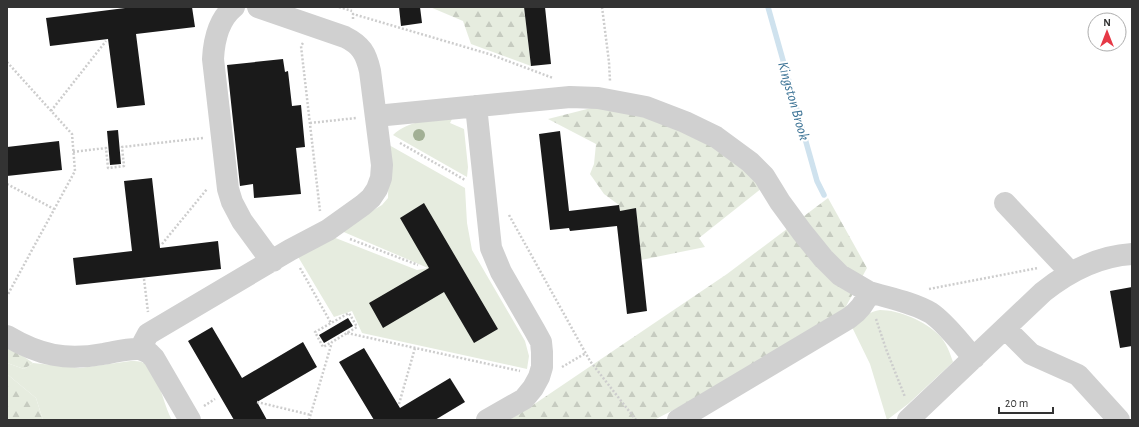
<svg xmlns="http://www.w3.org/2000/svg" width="1139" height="427" viewBox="0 0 1139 427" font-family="'Alegreya Sans',sans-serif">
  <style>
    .green { fill: #e6ecdf }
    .forest { fill: url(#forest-firs) }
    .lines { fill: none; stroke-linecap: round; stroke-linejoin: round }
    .stream { stroke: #cfe2ee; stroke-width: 5.5 }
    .building { fill: #1a1a1a }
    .path { stroke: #cdcdcd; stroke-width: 2.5; stroke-dasharray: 2 2; stroke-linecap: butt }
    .minor { stroke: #d0d0d0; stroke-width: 22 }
    .tree { fill: #a2b095 }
    .labels { text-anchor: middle; stroke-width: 4; stroke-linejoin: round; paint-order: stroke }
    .water-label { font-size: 15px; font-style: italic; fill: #3f7597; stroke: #fff }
  </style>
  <defs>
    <pattern id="forest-firs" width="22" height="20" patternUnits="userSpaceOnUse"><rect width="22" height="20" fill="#e6ecdf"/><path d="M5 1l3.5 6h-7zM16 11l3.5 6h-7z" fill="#c6cbc0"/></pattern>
  </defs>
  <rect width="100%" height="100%" fill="#fff"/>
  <path class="green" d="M453 117 450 123 464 129 468 167 467 177 393 135C409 120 432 120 453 117Z
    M389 145 465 188 467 223 472 250 525 341 529 356 527 369 362 333 352 311 334 317 297 255 333 237 417 270 428 268 339 230 382 205 388 198Z
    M880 310C899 310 925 321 939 335 946 342 950 353 953 362L908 404 887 420 870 364 851 325C860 320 870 311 880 310Z
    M131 361C135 361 140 361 144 363 159 372 163 405 172 420H43L36 398 7 374V363L24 369 33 363 80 368Z"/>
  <path class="forest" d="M430 7H524L531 66 471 44 463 21Z
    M628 103 707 141 739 165 762 188 699 238 705 247 641 260 636 209 620 211 619 205 604 194 590 174 594 164 596 144 548 119 595 107Z
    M828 198 867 268 844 310 691 401 654 420H509L533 405 727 274Z
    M7 345 33 363 24 369 7 363Z
    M7 374 36 398 43 420H7Z"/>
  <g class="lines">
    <path class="stream" d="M768 7 817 181 824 195"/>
  </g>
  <path class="building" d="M133 7H192L195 27 136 34 145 105 117 108 108 39 50 46 46 18Z
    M399 7H420L422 23 401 26Z
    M524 7H545L551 64 531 66Z
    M283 59 285 72 288 71 292 106 301 105 305 147 296 148 301 194 254 198 253 184 240 186 227 65Z
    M118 130 121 164 110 165 107 131Z
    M560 131 569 211 619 205 620 211 636 208 647 311 627 314 617 226 570 231 569 228 550 230 539 134Z
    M59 141 62 170 7 176V147Z
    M152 178 160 248 218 241 221 269 76 285 73 258 132 251 124 181Z
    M424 203 498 329 474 343 444 292 383 328 369 303 429 268 400 218Z
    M1132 287V346L1120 348 1110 291Z
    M348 318 353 326 324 343 319 335Z
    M212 327 242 378 303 342 317 367 257 402 267 420H234L188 341Z
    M364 348 400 408 450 378 465 402 435 420H374L339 362Z"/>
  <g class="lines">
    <path class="path" d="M339 7 352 11
      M602 7 609 62 610 81
      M353 19V14L489 54 553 78
      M303 43 301 46 320 211
      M7 62 72 134 75 171 7 296
      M51 111 106 41
      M310 123 356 118
      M400 143 465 180
      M73 152 106 148 108 168 124 166 122 147 203 138
      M7 184 54 209
      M509 215 590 361 636 420
      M350 239 418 265
      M162 244 207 189
      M300 268 331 323
      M144 279 148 312
      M929 289 1038 268
      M876 319 886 349 905 397
      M347 333 520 371
      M562 367 586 353
      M257 402 311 415
      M399 404 415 348
      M204 406 215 399
      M309 420 332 342 357 327 349 313 315 332 323 347 332 342"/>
    <path class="minor" d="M234 7C219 19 214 40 213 59L228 189 232 202 242 221 264 251 273 261
      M476 106 491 248 501 272 535 331 541 342 542 352V367L539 377 533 388 524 399 487 420
      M376 116 570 97 598 98 646 107 685 122 716 137 750 162 764 176 780 202 802 232 823 258 840 275 869 292
      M1005 203 1071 273
      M1005 328 1031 354 1078 375 1119 420
      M7 336C39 355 66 361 103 354 116 352 127 348 140 349L148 334 290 250 328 230 363 205 371 198 377 189 381 178 382 165 370 71C366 53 361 45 345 37L258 7
      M140 349 149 353 154 358 190 420
      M678 420 849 318C859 311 865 304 869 292 889 298 912 302 931 313 947 324 960 343 974 358
      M908 420 1043 292C1068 272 1099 256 1132 254"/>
  </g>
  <circle class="tree" cx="419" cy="135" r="6"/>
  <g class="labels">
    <g class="water-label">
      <text transform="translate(794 101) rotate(74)" y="5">Kingston Brook</text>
    </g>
  </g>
  <rect width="1139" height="427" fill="none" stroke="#333333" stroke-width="16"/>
  <g transform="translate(1107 32)"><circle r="19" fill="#ffffff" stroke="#adadad"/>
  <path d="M0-3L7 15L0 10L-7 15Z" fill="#e63946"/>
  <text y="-6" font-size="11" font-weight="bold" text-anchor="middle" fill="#333333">N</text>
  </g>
  <path d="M999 407v6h54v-6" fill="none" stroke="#333333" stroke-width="2"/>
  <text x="1005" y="407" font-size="12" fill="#333333" stroke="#ffffff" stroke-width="3" paint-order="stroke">20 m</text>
</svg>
